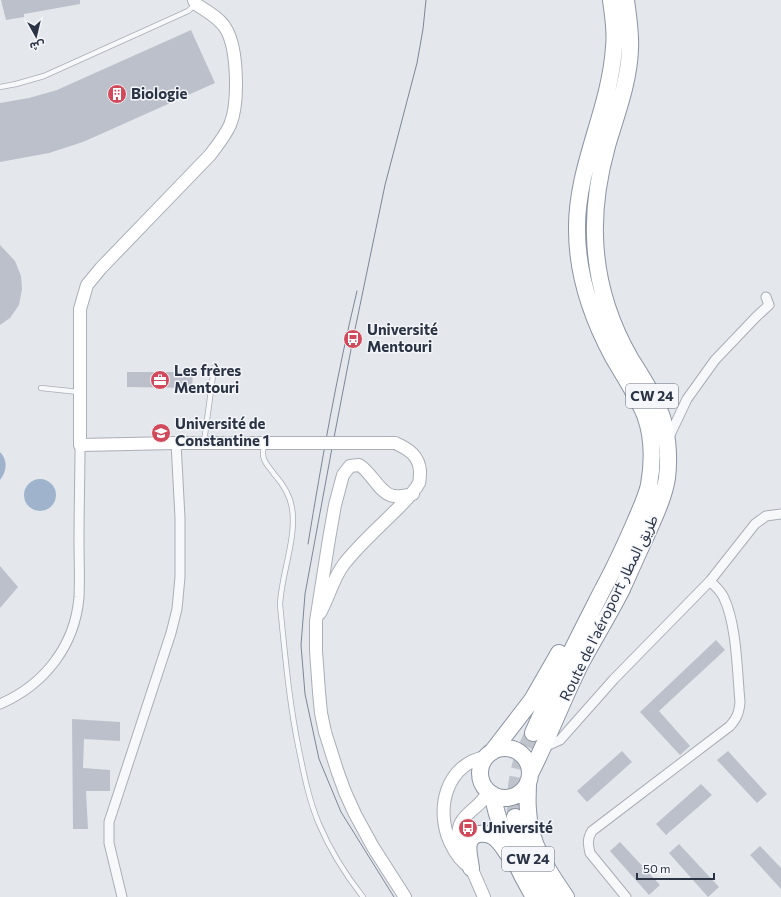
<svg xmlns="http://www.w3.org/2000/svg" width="781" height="897" viewBox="0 0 781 897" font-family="Commissioner,'Noto Sans Arabic',sans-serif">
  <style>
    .water { fill: #9fb4cc }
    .building { fill: #bbc0ca }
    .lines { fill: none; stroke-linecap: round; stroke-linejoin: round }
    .highway-tunnel { stroke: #bfc3cb; stroke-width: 16; stroke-dasharray: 16 8; stroke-linecap: butt }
    .lane-casing { stroke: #a9aeb7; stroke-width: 6 }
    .street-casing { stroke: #a9aeb7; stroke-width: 11 }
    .secondary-casing { stroke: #a9aeb7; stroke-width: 14 }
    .highway-casing { stroke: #8b94a3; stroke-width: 18 }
    .lane { stroke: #f7f8fa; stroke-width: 4.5 }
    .street { stroke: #f7f8fa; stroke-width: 9 }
    .secondary { stroke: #fff; stroke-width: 12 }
    .highway { stroke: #fff; stroke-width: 16 }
    .tram { stroke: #7d8696; stroke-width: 1 }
    .secondary-bridge-casing { stroke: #a9aeb7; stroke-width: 14; stroke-linecap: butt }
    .secondary-bridge { stroke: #fff; stroke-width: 12 }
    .labels { text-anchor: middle; stroke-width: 3; stroke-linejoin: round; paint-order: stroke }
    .shield { fill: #f4f6f9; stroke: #676e7b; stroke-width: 1 }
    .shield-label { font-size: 14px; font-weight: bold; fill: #2b3445 }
    .poi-label { font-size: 15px; font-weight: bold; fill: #2b3445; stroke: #f4f6f9; text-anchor: start }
    .street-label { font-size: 15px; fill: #2b3445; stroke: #f4f6f9 }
  </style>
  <rect width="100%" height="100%" fill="#e4e7ec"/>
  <path class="water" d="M0 452C8 460 7 471 0 480Z
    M24 495a16 16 0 1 1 32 0a16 16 0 1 1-32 0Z"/>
  <path class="building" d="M1 0H80V4L24 14V17L6 20Z
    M191 30 215 83 83 142 49 153 0 162V103L29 98 57 90Z
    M0 245 15 261 21 276 22 289 19 305 10 318 0 325Z
    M127 372H193L192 388 127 387Z
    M0 566 18 587 0 608Z
    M716 640 725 650 659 711 690 746 680 755 640 712Z
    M72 719 120 722V741L84 739 83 768 110 770V791H86L88 829H73Z
    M622 751 632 762 587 802 577 791Z
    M728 751 767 794 757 803 717 760Z
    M701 784 712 795 666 835 656 824Z
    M620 842 660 885 649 895 610 851Z
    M679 844 719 887 708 897 669 853Z
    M760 846 781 868V889L750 855Z"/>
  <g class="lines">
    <path class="highway-tunnel" d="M515 817C514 785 518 762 533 733"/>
    <defs>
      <path id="lane" d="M0 87 16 84 44 76 177 16 188 11 196 4
        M41 388 79 392
        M204 442 214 368
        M264 444C263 449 262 454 264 459 266 465 271 469 274 474 283 484 290 495 292 508 297 538 281 575 280 605 285 654 289 702 299 750 304 775 309 800 319 824 330 850 345 874 363 897"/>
      <path id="street" d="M668 439 687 399 715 360 756 317 769 305 766 297
        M0 704C44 685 75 646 79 597 80 578 79 559 79 540 79 508 80 477 80 445
        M544 745H549L560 740 614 679 710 581 755 524 766 516 781 514
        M122 897 109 843V822L171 633 177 609 180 577V518L176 443
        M626 897 590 853C588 844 587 839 592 831L730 726C737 718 739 713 740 702 737 671 737 626 724 598 721 591 715 586 710 581"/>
      <path id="secondary" d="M194 0 196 4C206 11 220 18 226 29 238 49 239 104 230 125 225 136 217 146 210 155L101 268 87 285 80 309V445L176 443H273
        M320 613C329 597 333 578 344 564 358 546 375 531 391 515 401 505 412 496 419 483 420 479 420 475 420 471 419 456 409 449 395 443
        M471 868C461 862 455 853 450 842 435 809 446 764 486 757
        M405 897 373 847 355 814 345 792 337 770 325 732 321 713 319 692 316 651V621L329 539 335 505 343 475 350 466 359 465C371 471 380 495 394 496 400 497 407 495 413 494
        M484 897 460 842C451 815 482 810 488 791"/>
      <path id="highway" d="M533 733C554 684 579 636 603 589 615 567 625 545 635 522 640 510 646 498 649 485 653 462 653 437 645 415 637 395 624 376 613 357 592 318 577 275 577 230 576 167 610 110 614 47 616 31 613 16 611 0
        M480 773a25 25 0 1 1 50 0a25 25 0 1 1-50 0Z
        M492 752 532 700 559 653
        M530 774C549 737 563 698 582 661 595 637 610 613 622 589 630 571 638 553 646 536 654 518 664 497 667 478 669 461 668 441 664 424 659 403 642 377 630 358 609 321 596 279 595 236 594 206 599 175 607 146 616 115 629 82 630 49 631 33 628 16 626 0
        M528 782C528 792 527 801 528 810 529 843 548 871 566 897
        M492 794C500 831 515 865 534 897
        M515 817C521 846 533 873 549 897
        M471 868C470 860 467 850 469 843 472 831 488 832 495 838 500 842 504 848 507 853"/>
    </defs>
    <use href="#lane" class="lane-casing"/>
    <use href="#street" class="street-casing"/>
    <use href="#secondary" class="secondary-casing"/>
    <use href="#highway" class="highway-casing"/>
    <use href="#lane" class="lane"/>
    <use href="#street" class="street"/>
    <use href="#secondary" class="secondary"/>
    <use href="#highway" class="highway"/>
    <path class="tram" d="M308 544C322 459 337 374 357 291
      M394 897 341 812 319 759 305 694 301 645 305 594 332 448 353 339 385 185 417 63 423 29 426 0"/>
    <defs>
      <path id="secondary-bridge" d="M273 443H395"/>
    </defs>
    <use href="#secondary-bridge" class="secondary-bridge-casing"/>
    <use href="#secondary-bridge" class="secondary-bridge"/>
  </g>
  <defs>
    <symbol id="building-disc" viewBox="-11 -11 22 22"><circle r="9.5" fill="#d1495b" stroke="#f4f6f9"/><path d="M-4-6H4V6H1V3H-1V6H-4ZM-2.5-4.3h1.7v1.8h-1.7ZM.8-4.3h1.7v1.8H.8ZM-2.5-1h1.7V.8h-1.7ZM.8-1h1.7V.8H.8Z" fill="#fff"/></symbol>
    <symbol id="bus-disc" viewBox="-11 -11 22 22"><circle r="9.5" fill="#d1495b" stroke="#f4f6f9"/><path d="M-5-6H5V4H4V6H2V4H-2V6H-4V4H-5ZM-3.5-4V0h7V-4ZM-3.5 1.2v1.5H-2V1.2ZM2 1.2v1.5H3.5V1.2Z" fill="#fff"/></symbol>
    <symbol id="office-disc" viewBox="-11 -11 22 22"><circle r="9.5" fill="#d1495b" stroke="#f4f6f9"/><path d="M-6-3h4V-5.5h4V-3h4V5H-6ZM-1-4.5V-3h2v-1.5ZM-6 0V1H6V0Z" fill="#fff"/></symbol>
    <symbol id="university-disc" viewBox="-11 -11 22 22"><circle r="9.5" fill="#d1495b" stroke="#f4f6f9"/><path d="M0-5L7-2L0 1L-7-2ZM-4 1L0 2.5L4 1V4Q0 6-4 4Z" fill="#fff"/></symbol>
  </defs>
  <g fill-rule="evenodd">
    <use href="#building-disc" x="106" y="83" width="22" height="22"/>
    <use href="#bus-disc" x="342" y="328" width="22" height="22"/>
    <use href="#office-disc" x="149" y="369" width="22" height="22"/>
    <use href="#university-disc" x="150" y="422" width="22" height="22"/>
    <use href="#bus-disc" x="457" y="817" width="22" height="22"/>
  </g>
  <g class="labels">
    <g class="shield">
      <rect x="626" y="384" width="52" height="24" rx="3"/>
      <rect x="502" y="847" width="52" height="24" rx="3"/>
    </g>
    <g class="shield-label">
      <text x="652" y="401">CW 24</text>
      <text x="528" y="864">CW 24</text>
    </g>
    <g class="poi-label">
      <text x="131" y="99">Biologie</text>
      <text x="367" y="335">Université<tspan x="367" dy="17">Mentouri</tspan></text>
      <text x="174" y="376">Les frères<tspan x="174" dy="17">Mentouri</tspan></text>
      <text x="175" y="429">Université de<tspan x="175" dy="17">Constantine 1</tspan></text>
      <text x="482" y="833">Université</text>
    </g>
    <g class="street-label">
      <text transform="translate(609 608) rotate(-64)" y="5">Route de l'aéroport طريق المطار</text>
    </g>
  </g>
  <g transform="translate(36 36) rotate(172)" stroke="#f4f6f9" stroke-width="3" paint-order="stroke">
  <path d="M0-3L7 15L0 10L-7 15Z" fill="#2b3445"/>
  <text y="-6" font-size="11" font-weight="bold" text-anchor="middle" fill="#2b3445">ش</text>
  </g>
  <path d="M637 873v6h77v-6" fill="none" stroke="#2b3445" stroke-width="2"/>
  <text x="643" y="873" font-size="12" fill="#2b3445" stroke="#f4f6f9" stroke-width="3" paint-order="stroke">50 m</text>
</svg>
